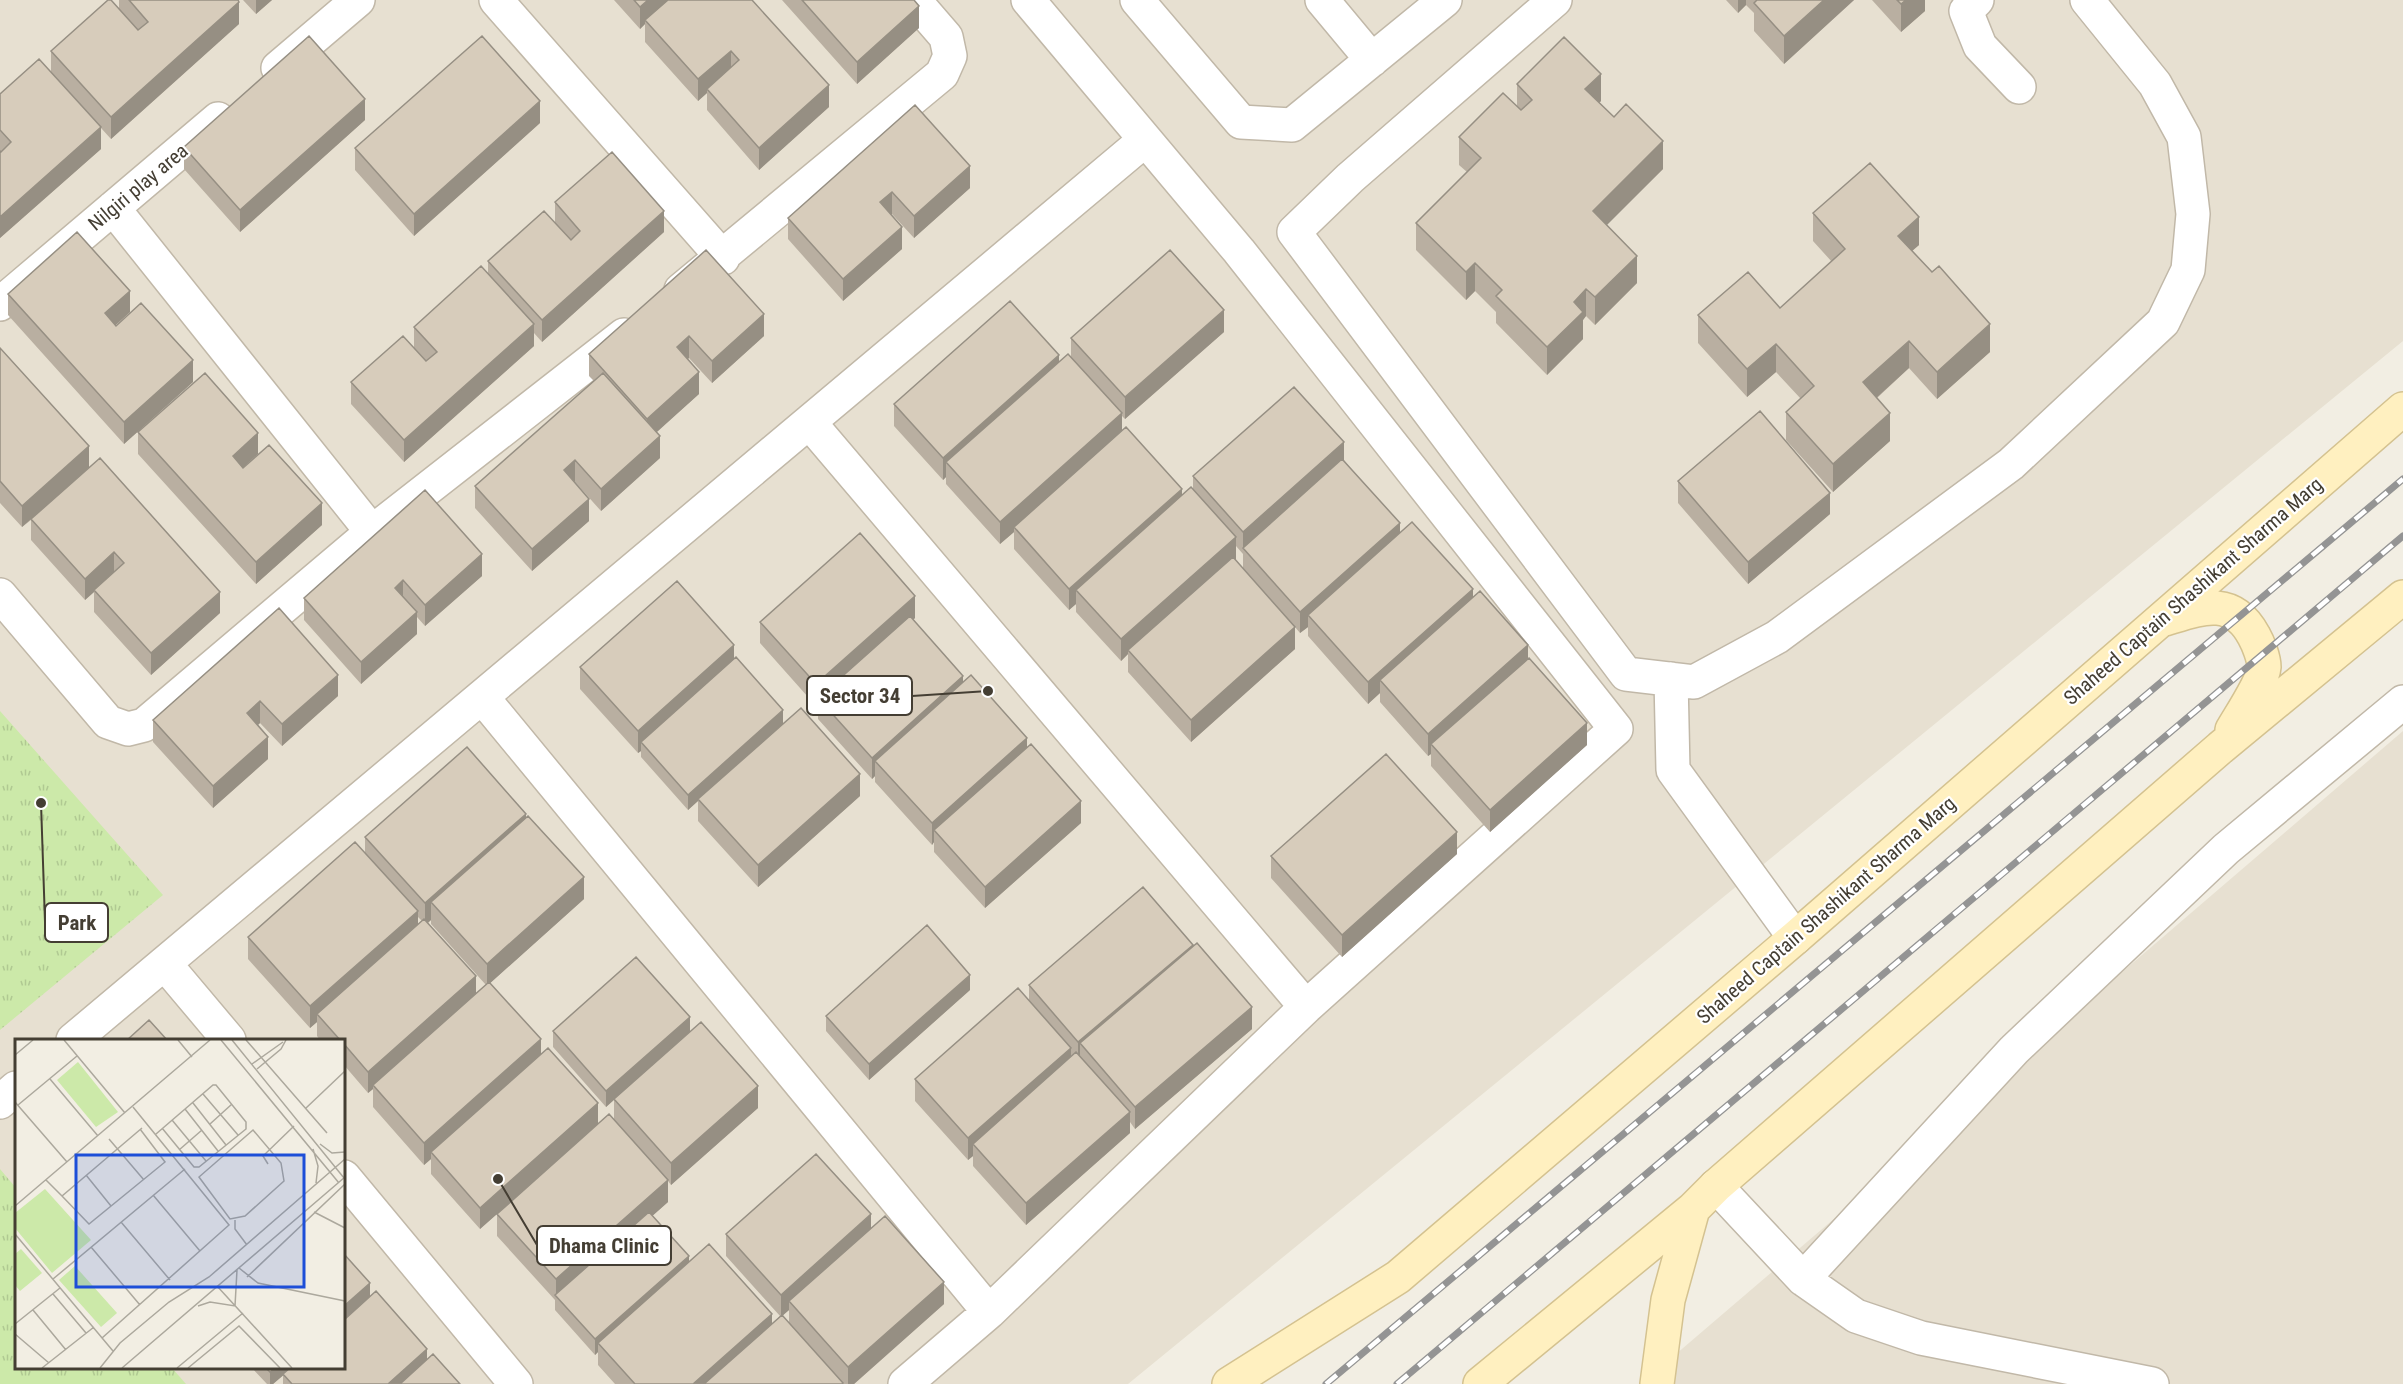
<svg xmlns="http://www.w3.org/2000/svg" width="2403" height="1384" viewBox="0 0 2403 1384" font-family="'Roboto Condensed',sans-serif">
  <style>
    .residential { fill: #e7e0d1; fill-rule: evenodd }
    .grass { fill: url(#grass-tufts) }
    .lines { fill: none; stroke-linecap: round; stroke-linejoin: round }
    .street-casing { stroke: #c1b8a8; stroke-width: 36 }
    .secondary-casing { stroke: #d4c290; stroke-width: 36 }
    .street { stroke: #fff; stroke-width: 33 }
    .secondary { stroke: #fff0c0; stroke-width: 33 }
    .rail-casing { stroke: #949494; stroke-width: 7 }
    .rail { stroke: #fff; stroke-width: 4.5; stroke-dasharray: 14; stroke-linecap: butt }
    .wall { fill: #b9afa1; fill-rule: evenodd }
    .shaded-wall { fill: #968f83 }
    .building { fill: #d7ccbb; stroke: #968f83; stroke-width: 1.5 }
    .labels { text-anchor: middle; stroke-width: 4.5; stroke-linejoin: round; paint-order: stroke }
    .street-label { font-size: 20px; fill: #443e33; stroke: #fff }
    .inset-road { fill: none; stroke: #aca89d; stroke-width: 1.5 }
    .view { fill: #1d4ed8; fill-opacity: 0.15; stroke: #1d4ed8; stroke-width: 3 }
    .inset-edge { fill: none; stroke: #443e33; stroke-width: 3 }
    .leader { fill: none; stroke: #443e33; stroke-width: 2 }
    .callout-dot { fill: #443e33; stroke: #fff; stroke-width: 2 }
    .callout { fill: #fff; stroke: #443e33; stroke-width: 2 }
    .callout-label { font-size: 21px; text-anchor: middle; font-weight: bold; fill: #443e33 }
  </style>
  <defs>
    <pattern id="grass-tufts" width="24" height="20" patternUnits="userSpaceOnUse" patternTransform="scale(1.5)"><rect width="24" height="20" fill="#cce9a9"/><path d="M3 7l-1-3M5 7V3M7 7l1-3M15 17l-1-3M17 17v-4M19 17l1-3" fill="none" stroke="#b0c992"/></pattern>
  </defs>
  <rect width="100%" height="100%" fill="#f2eee3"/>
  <path class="residential" d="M0 0H2403V341L1128 1384H0ZM16 1040H344V1368H16Z
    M2403 731V1384H1641L2022 1058Z"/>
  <path class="grass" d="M0 711 163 895 0 1030Z
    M0 1169 16 1188V1368H172L186 1384H0Z"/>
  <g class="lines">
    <defs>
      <path id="street" d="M496 0 723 258
        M1137 0 1241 122 1292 125 1445 0
        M1322 0 1372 60
        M1555 0 1350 178 1294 232 1626 674 1694 682 1777 637 2011 464 2163 322 2188 270 2193 214 2184 137 2155 84 2087 0
        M1977 0 1966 11 1980 46 2019 87
        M278 68 358 0
        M113 208 372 532
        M681 290 942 74 950 56 946 37 914 0
        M0 304 218 119
        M809 422 1306 1007
        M0 595 108 722 128 729 144 725 372 532 624 335
        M1671 679 1673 770 1795 938
        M482 697 989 1312
        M165 964 229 1040
        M73 1040 1145 140
        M0 1102 16 1088
        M344 1177 516 1384
        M1716 1186 1803 1279 1856 1316 1921 1338 2152 1384
        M1803 1279 2014 1050 2226 849 2403 702
        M905 1384 989 1312 1306 1007 1616 729 1239 251 1028 0"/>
      <path id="secondary" d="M2165 619C2201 608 2232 595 2254 636 2258 643 2264 658 2264 667 2263 682 2240 716 2232 730
        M1229 1384 1398 1277 1795 938 2403 409
        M1480 1384 1693 1209 1716 1186 2220 748 2403 597
        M1657 1384 1668 1300 1693 1209"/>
    </defs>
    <use href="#street" class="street-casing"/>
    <use href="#secondary" class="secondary-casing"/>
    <use href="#street" class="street"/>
    <use href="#secondary" class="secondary"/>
    <defs>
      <path id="rail" d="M1326 1384 2403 479
        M1397 1384 2403 536"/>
    </defs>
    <use href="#rail" class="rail-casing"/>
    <use href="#rail" class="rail"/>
  </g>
  <path class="wall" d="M119 0H238L239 24 111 139 101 128V149L0 238V94L51 71V51L119 9Z
    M243 0H272L256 14Z
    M614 0H752L829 107 759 170 707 110V93L698 101 645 42V24L640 29Z
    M782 0H914L919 28 857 84Z
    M1726 0H1854L1784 64 1754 31V13L1746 5 1738 13Z
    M1872 0H1925V11L1901 32Z
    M1517 84 1601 101 1599 103 1663 169 1606 225 1637 283 1595 325 1586 316 1583 320V339L1547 375 1496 323V312L1475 291 1466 300 1416 250V223L1467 172 1459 165V137L1517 106Z
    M915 105 970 188 914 238 892 214 891 215 902 249 843 301 788 239V218Z
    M365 120 240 232 184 169V147Z
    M540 123 414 236 355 170V148Z
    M555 202 664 232 542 342 534 333V346L404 462 351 404V382L414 347V327L488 273V261L555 222Z
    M1813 213 1919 245 1912 251 1990 352 1937 399 1909 368 1877 398 1890 441 1833 492 1786 440V412L1801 399 1776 372 1747 397 1698 343V315L1780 308 1832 262 1813 241Z
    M706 250 764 336 712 383 689 358 687 359 699 394 656 432 660 458 601 511 575 482 589 521 532 571 475 508V486L594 381 589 376V354Z
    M8 294 130 312 115 325 193 382 124 444 8 315Z
    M1224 332 1125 419 1122 416V431L1182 496 1193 489V476L1344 460 1400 532 1473 598 1528 658 1587 745 1490 832 1431 766V754L1428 756 1380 702V693L1368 704 1308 636V627L1300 633 1295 627V649L1191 742 1128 672V654L1121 661 1076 612V604L1069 610 1014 549V532L1000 544 946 484V477L943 480 894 426V404L1059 361 1071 357V338ZM1236 546 1243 554V568L1235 560 1236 559Z
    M0 348 89 467 220 613 151 675 94 612V592L85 600 31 540V520L22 527 0 503Z
    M138 432 322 525 256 584 138 454Z
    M1678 481 1830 514 1748 584 1678 503Z
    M425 490 482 576 425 626 417 617V634L361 684 304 620V598Z
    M279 608 338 696 282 746 260 723 258 725 268 759 213 808 153 742V720Z
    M915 618 913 620 963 682 1027 747 1081 823 985 908 934 852V842L932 845 875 782V776L872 779 818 719V704L816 706 760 643V622Z
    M734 659 783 724 860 796 758 887 698 821V801L688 810 641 757V751L638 753 580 689V667Z
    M526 818 584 899 490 983 541 1054 598 1124 614 1120V1099L758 1108 671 1185 668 1181V1202L652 1216 689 1262 772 1324 780 1316 726 1256V1234L871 1228 944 1304 854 1384H615L598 1365V1352L595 1355 555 1310V1300L497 1236V1214L480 1229 431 1174V1159L424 1165 373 1107V1089L368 1093 344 1065V1041H321L317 1036V1022L310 1028 248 959V937L365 853V837ZM418 917 422 921 418 925ZM431 920V924L486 985 476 993 428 923ZM789 1310V1323L782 1316Z
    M1457 854 1342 957 1271 878V856Z
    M1193 947 1252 1029 1135 1129 1130 1122V1133L1026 1225 973 1166V1156L968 1160 915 1101V1079L1029 1000V985Z
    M970 990 869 1080 826 1031V1016Z
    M553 1031 690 1032 606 1107 553 1047Z
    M370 1297 427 1360 460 1384H283V1375L273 1384H267L252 1368H344Z"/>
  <path class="shaded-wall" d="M256 0H272L256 14Z
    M648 0H673L645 20V24L640 29V7Z
    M1738 0H1746V5L1738 13Z
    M1824 0H1854L1784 64V36Z
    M1906 0H1925V11L1901 32V4Z
    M239 2V24L111 139V117Z
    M919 6V28L857 84V62Z
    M731 51V73L707 89V93L698 101V79Z
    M1601 74V101L1585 117V89Z
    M829 85V107L759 170V148Z
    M365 99V120L240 232V210Z
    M540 101V123L414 236V214Z
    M101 127V149L0 238V217Z
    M1663 141V169L1593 239V211Z
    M970 166V188L914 238V216Z
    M892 192V214L880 224V202Z
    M664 211V232L542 342V320Z
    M1919 217V245L1898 263V236Z
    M902 227V249L843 301V279Z
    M1637 256V283L1595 325V297Z
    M1475 263V291L1466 300V272Z
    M1586 289V316L1583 320V339L1547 375V347L1574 302Z
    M130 291V312L105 335V313Z
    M1224 310V332L1125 419V397Z
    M764 314V336L712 383V361Z
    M534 324V346L404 462V440Z
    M1990 324V352L1937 399V372Z
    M689 336V358L677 369V347Z
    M1909 341V368L1863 410V382Z
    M1776 344V372L1747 397V369Z
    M1059 355V377L946 462V477L943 480V458Z
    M193 360V382L124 444V422Z
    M699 372V394L647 441V419Z
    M1122 413V435L1014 527V532L1000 544V522Z
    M1890 413V441L1833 492V464Z
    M258 433V454L233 477V456Z
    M660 436V458L601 511V489Z
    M1344 442V464L1243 548V554V532Z
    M89 446V468L22 527V506Z
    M575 460V482L564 470Z
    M1182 489V511L1076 590V604L1069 610V589Z
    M1830 493V514L1748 584V562Z
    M589 499V521L532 571V549Z
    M322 503V525L256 584V562Z
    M1400 523V545L1308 615V627L1300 633V612Z
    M1236 537V559L1130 652 1128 650V654L1121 661V639Z
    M114 552V574L94 590V592L85 600V579Z
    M482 554V576L425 626V605Z
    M403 580V602L395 588Z
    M1473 589V611L1380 680V693L1368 704V682Z
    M220 592V613L151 675V653Z
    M915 596V618L821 701 818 698V704L816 706V684Z
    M417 612V634L361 684V662Z
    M1295 627V649L1191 742V720Z
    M734 645V667L641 742V751L638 753V731Z
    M1528 645V666L1431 744V754L1428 756V734Z
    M338 675V696L282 746V724Z
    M963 676V698L875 761V776L872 779V758Z
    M260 701V723L247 735V713Z
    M783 710V726L698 799V801L688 810V795Z
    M1587 723V745L1490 832V810Z
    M268 737V759L213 808V786Z
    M1027 738V760L934 830V842L932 845V823Z
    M860 774V796L758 887V865Z
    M1081 801V823L985 908V887Z
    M526 814V835L431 902V920L425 925V903Z
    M1457 832V854L1342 957V935Z
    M584 877V899L487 986V964Z
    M418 911V933L317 1014V1022L310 1028V1006Z
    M1193 945V967L1080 1043V1063L1078 1064V1042Z
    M970 975V990L869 1080V1064Z
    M476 976V997L373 1085V1089L368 1093V1072Z
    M1252 1007V1029L1135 1129V1107Z
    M690 1017V1032L606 1107V1091Z
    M541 1039V1061L431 1152V1159L424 1165V1143Z
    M1071 1048V1070L973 1144V1156L968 1160V1138Z
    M758 1086V1108L671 1185V1163Z
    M598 1103V1125L480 1229V1208Z
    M1130 1112V1133L1026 1225V1203Z
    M668 1180V1202L559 1299 556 1296V1279Z
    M871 1214V1236L789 1301V1310L781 1317V1295Z
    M689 1256V1271L598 1343V1352L595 1355V1339Z
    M944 1282V1304L854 1384H848V1367Z
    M370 1283V1298L344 1321V1306Z
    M772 1314V1336L717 1384H693Z
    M427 1349V1371L412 1384H388Z
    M275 1368H292L273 1384H270V1372Z"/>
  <path class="building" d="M108 0H111L138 30 148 22 129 0H238L239 2 111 117 51 51Z
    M634 0H648L640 7Z
    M668 0H752L829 85 759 148 707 89 739 60 731 51 698 79 645 20Z
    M802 0H914L919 6 857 62Z
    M1757 0H1824L1784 36 1754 3Z
    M1897 0H1906L1901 4Z
    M309 36 365 99 240 210 184 147Z
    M482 36 540 101 414 214 355 148Z
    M1564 37 1601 74 1585 89 1614 117 1626 104 1663 141 1593 211 1637 256 1595 297 1586 289 1574 302 1583 312 1547 347 1496 296 1502 290 1475 263 1466 272 1416 223 1481 158 1459 137 1503 93 1521 110 1532 100 1517 84Z
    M39 59 101 127 0 217V151L1 152 11 142 0 130V94Z
    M915 105 970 166 914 216 892 192 880 202 902 227 843 279 788 218Z
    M612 152 664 211 542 320 488 261 544 211 571 240 580 231 555 202Z
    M1870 163 1919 217 1898 236 1932 272 1939 266 1990 324 1937 372 1909 341 1863 382 1890 413 1833 464 1786 412 1814 386 1776 344 1747 369 1698 315 1748 272 1780 308 1845 249 1813 213Z
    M77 232 130 291 105 313 116 326 141 303 193 360 124 422 8 294Z
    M706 250 764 314 712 361 689 336 677 347 699 372 647 419 589 354Z
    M1170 250 1224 310 1125 397 1071 338Z
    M481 266 534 324 404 440 351 382 403 336 426 361 437 352 414 327Z
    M1010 301 1059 355 943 458 894 404Z
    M0 348 89 446 22 506 0 481Z
    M1068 354 1122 413 1000 522 946 462Z
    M205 373 258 433 233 456 243 468 269 445 322 503 256 562 138 432Z
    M603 373 660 436 601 489 575 460 564 470 589 499 532 549 475 486Z
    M1294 387 1344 442 1243 532 1193 476Z
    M1760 411 1830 493 1748 562 1678 481Z
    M1126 427 1182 489 1069 589 1014 527Z
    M100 458 220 592 151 653 94 590 124 563 114 552 85 579 31 519Z
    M1342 459 1400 523 1300 612 1243 548Z
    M1191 487 1236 537 1121 639 1076 590Z
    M425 490 482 554 425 605 403 580 395 588 417 612 361 662 304 598Z
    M1412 522 1473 589 1368 682 1308 615Z
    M860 533 915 596 816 684 760 622Z
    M1233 557 1295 627 1191 720 1128 650Z
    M677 581 734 645 638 731 580 667Z
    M1480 591 1528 645 1428 734 1380 680Z
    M279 608 338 675 282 724 260 701 247 713 268 737 213 786 153 720Z
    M910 616 963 676 872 758 818 698Z
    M736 657 783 710 688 795 641 742Z
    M1529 658 1587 723 1490 810 1431 744Z
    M971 675 1027 738 932 823 875 761Z
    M801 708 860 774 758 865 698 799Z
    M1031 744 1081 801 985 887 934 830Z
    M467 747 526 814 425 903 365 837Z
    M1386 754 1457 832 1342 935 1271 856Z
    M528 816 584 877 487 964 431 902Z
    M355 842 418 911 310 1006 248 937Z
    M1143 887 1193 945 1078 1042 1029 985Z
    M424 919 476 976 368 1072 344 1044V1041H341L317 1014Z
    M927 925 970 975 869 1064 826 1016Z
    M1197 943 1252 1007 1135 1107 1080 1043Z
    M636 957 690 1017 606 1091 553 1031Z
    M489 982 541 1039 424 1143 373 1085Z
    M1018 988 1071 1048 968 1138 915 1079Z
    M149 1020 168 1041H126Z
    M701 1022 758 1086 671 1163 614 1099Z
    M548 1048 598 1103 480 1208 431 1152Z
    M1076 1052 1130 1112 1026 1203 973 1144Z
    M609 1114 668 1180 556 1279 497 1214Z
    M816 1154 871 1214 781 1295 726 1234Z
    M649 1212 689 1256 595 1339 555 1295Z
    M885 1216 944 1282 848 1367 789 1301Z
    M709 1244 772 1314 693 1384H635L598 1343Z
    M344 1254 370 1283 344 1306Z
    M376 1291 427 1349 388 1384H292L283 1374 290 1368H344V1320Z
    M782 1315 843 1383 842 1384H704Z
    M433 1354 460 1384H400Z
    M266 1368H275L270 1372Z"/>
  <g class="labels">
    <g class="street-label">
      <text transform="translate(138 187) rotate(-40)" y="7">Nilgiri play area</text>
      <text transform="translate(2193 591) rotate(-41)" y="7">Shaheed Captain Shashikant Sharma Marg</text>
      <text transform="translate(1826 910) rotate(-41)" y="7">Shaheed Captain Shashikant Sharma Marg</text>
    </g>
  </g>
  <g transform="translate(15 1039)">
    <rect width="330" height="330" fill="#f2eee3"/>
    <path d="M63 23 103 73 81 88 42 41ZM30 150 76 201 37 234 0 189V174ZM6 210 27 234 5 252 0 246V215ZM60 227 102 274 86 288 44 241Z" fill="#cce9a9"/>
    <path class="inset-road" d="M49 1 110 74M163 1 177 18M206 1 324 144M217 1 329 139M231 1 312 94M0 16 18 1M237 25 268 3M242 30 266 10 271 1M35 40 83 97M188 55 223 96M0 63 52 123M178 64 211 106M3 66 62 17M291 69 330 32M170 70 203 112M157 81 191 122M195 85 217 65M238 91 266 124 269 142 230 177 215 180 184 138ZM141 95 198 46H201L231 83V90L184 128H179L147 89M94 100 129 141M305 105 317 114 330 113M298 110 303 127 301 144M164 111 187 91M253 125 248 117 279 87M71 136 96 167M31 141 47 157 127 89M138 156 185 212M47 157 74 185 150 123 125 90M0 167 195 1M299 173 330 189M220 181V190L232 206M106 183 155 241M0 195 98 312M76 208 125 266M224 229 243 244 330 262M232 238 330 145M38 240 170 130M202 247 277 329M38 255 71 294M183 267 195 263 220 267 222 231M18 271 51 311M0 285 45 249M0 295 34 324M87 299 214 186 118 68M27 329 79 288M85 329 105 304 154 263 194 238 330 120M107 329 330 138M162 329 228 274M173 329 224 287 265 329"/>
    <path class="view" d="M61 116H289V248H61Z"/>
    <rect width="330" height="330" class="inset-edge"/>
  </g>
  <path class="leader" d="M988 691L912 696M41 803L45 922M498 1179L537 1245"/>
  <g class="callout-dot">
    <circle cx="988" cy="691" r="6"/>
    <circle cx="41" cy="803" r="6"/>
    <circle cx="498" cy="1179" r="6"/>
  </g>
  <g class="callout">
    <rect x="807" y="676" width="105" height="39" rx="6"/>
    <rect x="45" y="903" width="63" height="39" rx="6"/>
    <rect x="537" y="1226" width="134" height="39" rx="6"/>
  </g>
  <g class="callout-label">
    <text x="860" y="703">Sector 34</text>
    <text x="77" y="930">Park</text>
    <text x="604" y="1253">Dhama Clinic</text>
  </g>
</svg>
